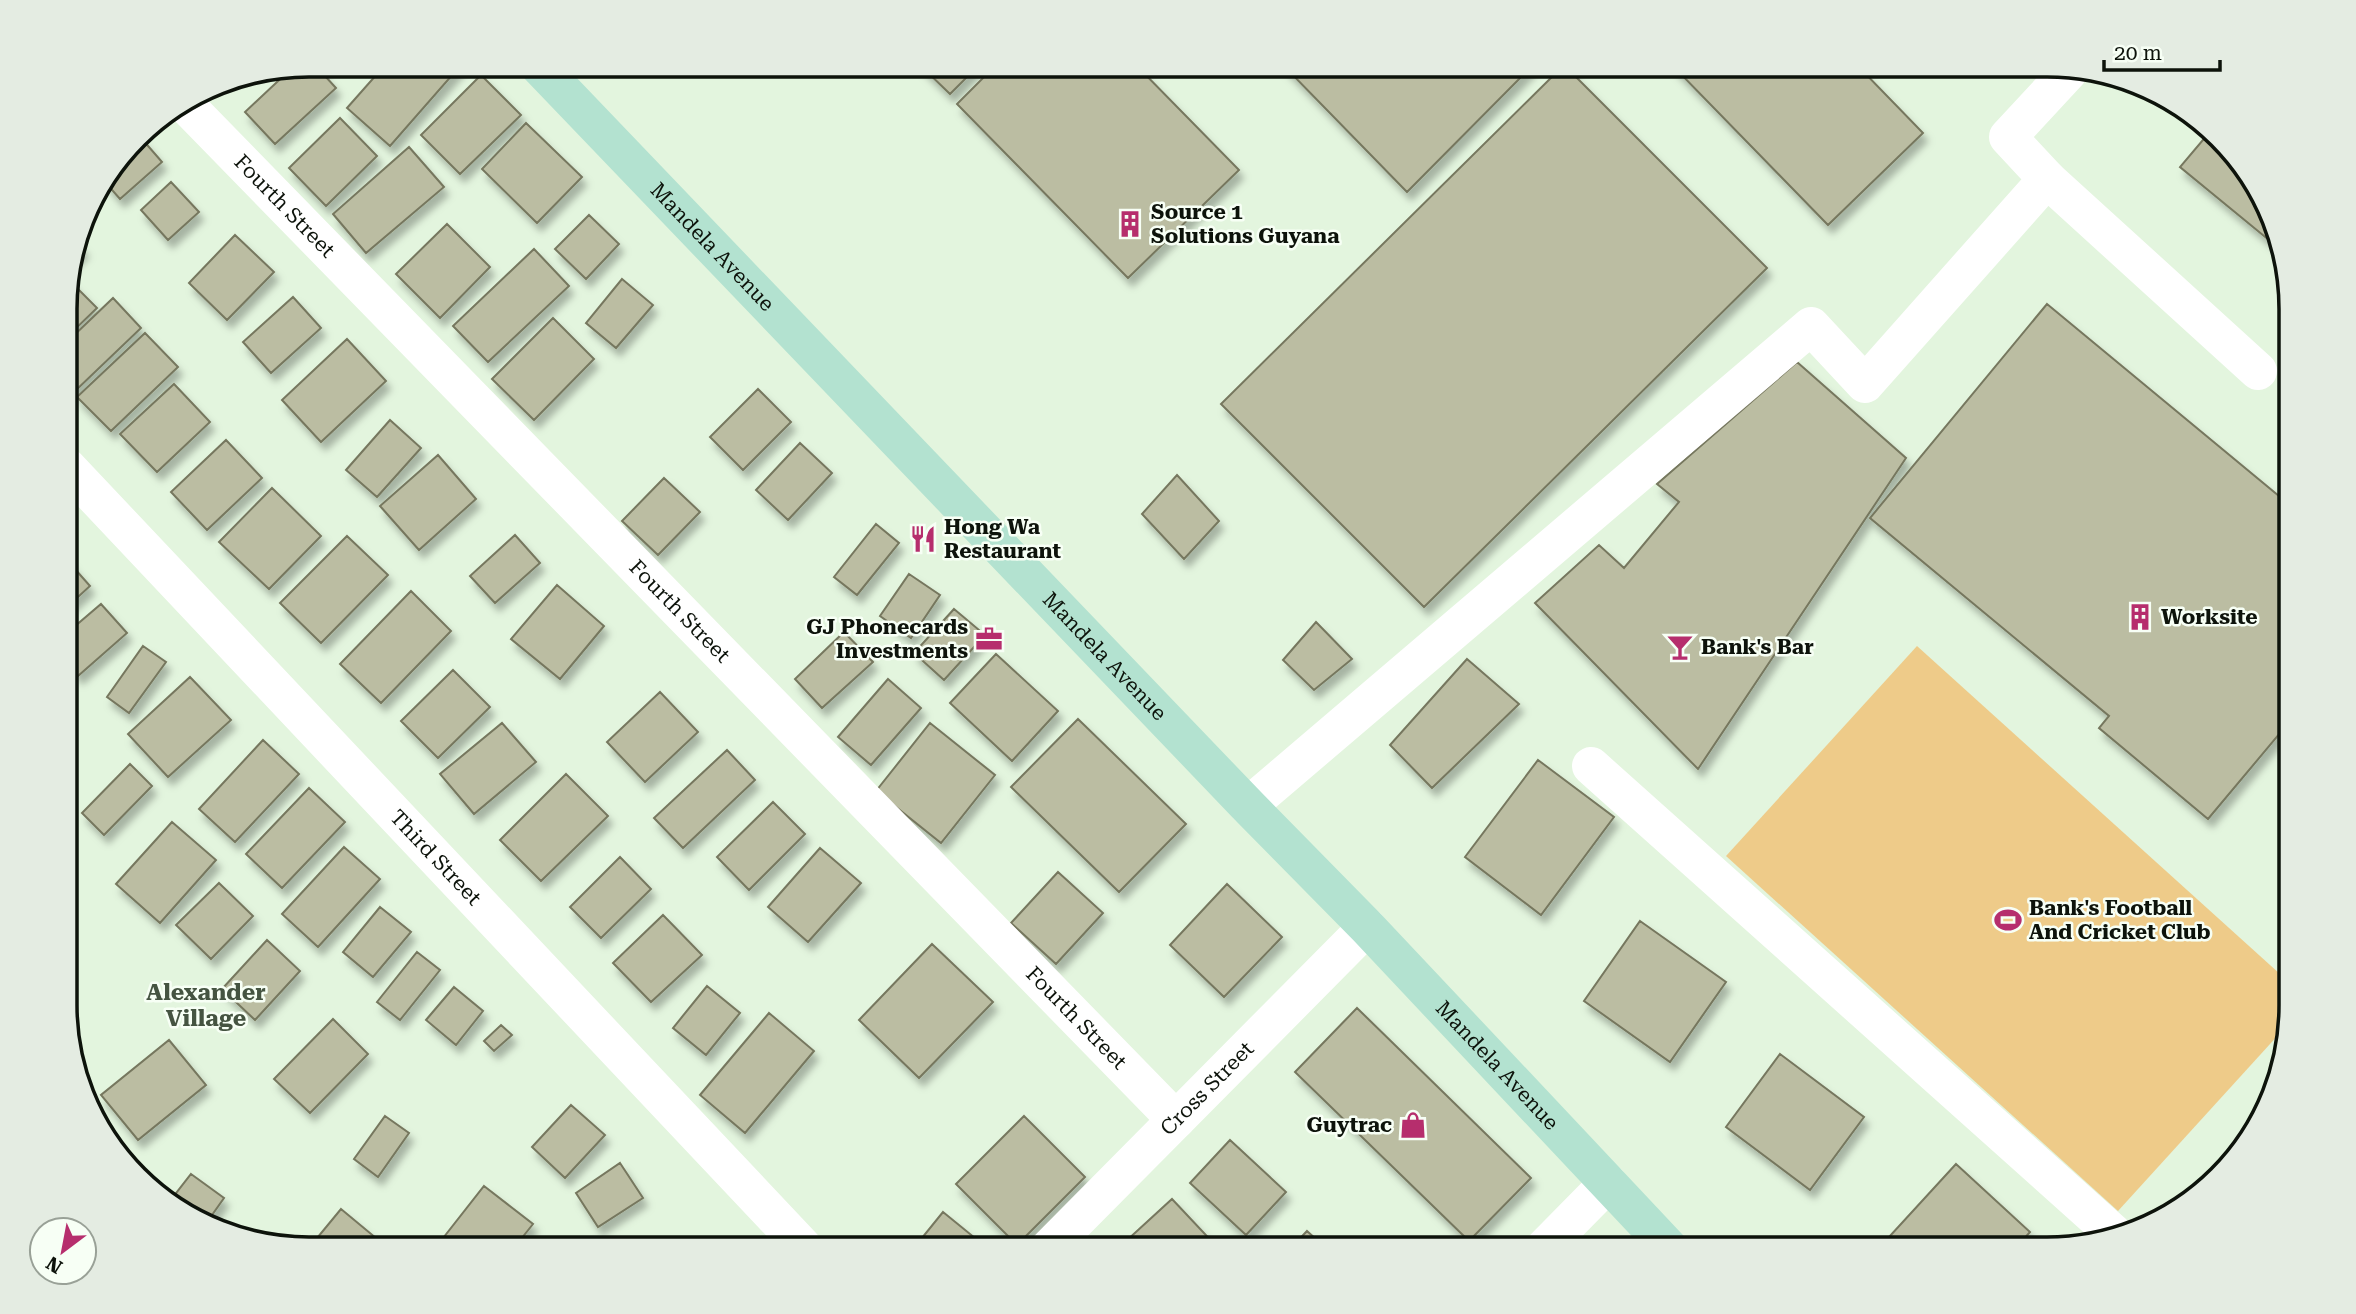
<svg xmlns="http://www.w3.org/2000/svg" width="2356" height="1314" viewBox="0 0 2356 1314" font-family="'Roboto Serif',serif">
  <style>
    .green { fill: #eecb89 }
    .building { fill: #bbbda2; stroke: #76775e; stroke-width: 2; filter: url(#shadow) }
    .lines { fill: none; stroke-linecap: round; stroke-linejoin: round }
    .minor { stroke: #fff; stroke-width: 38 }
    .major { stroke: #b3e2d0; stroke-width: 38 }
    .labels { text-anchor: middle; stroke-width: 5; stroke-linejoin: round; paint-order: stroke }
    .street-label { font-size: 21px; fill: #0d130b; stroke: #f7fff5 }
    .poi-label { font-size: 21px; font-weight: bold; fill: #0d130b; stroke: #f7fff5; text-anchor: start }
    .neighbourhood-label { font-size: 23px; font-weight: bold; fill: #455441; stroke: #f7fff5 }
    .rim { fill: none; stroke: #0d130b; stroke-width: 3.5 }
  </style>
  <defs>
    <filter id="shadow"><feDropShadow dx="4.5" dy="8" stdDeviation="3.5" flood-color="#0004"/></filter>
  </defs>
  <rect width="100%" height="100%" fill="#e3f5de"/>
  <path class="green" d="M1917 646 2291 984 2290 1022 2118 1211 1726 856Z"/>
  <path class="building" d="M309 65H315L336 88 275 144 245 112 292 68Z
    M385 65H461L390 146 347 108Z
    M920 65H979L950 94Z
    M996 65H1136L1239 170 1128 278 957 104Z
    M1283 65H1533L1407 192Z
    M1564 65 1767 268 1424 607 1221 404Z
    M1672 65H1857L1923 133 1828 225Z
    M481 75 521 115 460 174 421 135Z
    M340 118 377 156 326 206 289 168Z
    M526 123 582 177 537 223 482 169Z
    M2208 134 2250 174 2275 245 2180 167Z
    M142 139 162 162 120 199 105 182 127 153Z
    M409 147 444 187 366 253 333 214Z
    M171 182 199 212 168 240 141 210Z
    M589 215 619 244 586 279 555 249Z
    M447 224 490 267 440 318 396 274Z
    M235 235 274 272 227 320 189 283Z
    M77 242 84 249 71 262Z
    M534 249 569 286 488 362 453 326Z
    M67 278 97 308 67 337Z
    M622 279 653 305 616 348 586 323Z
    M293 297 321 328 271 373 243 342Z
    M113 298 141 328 73 393 67 386V342Z
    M2047 304 2291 506V720L2208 819 2099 728 2109 716 1870 518Z
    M553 318 594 359 534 420 492 379Z
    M145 333 178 367 111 431 77 397Z
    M347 339 386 381 321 442 282 400Z
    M1797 362 1906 458 1698 769 1535 603 1599 545 1624 568 1679 502 1657 484Z
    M174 384 210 422 157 472 120 434Z
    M758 389 791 422 743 470 710 437Z
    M390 420 421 448 377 497 346 470Z
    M226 440 262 478 207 530 171 492Z
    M800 443 832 473 788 520 756 490Z
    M438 455 476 499 419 550 380 506Z
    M1177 475 1219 521 1184 559 1142 514Z
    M664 478 700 512 658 555 622 521Z
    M272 488 321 536 269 589 219 542Z
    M876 524 899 543 857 595 834 577Z
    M515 535 540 563 495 603 470 576Z
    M347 536 388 575 321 643 280 603Z
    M67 560 90 586 67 607Z
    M909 574 940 595 911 638 880 616Z
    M557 585 604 626 560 679 511 639Z
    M411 591 451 631 381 703 340 664Z
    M101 604 127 633 78 676 67 662V633Z
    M954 609 985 635 944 680 914 653Z
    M1316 622 1352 659 1314 690 1283 660Z
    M844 632 873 662 822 708 795 679Z
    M143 646 166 662 129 713 107 697Z
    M996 654 1058 711 1012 761 950 703Z
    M1467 659 1519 704 1432 788 1390 745Z
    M453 670 490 707 438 758 401 721Z
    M190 677 231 720 168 777 128 734Z
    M888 679 921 708 871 765 838 737Z
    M660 692 698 732 645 782 607 742Z
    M1078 719 1186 824 1119 892 1011 787Z
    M502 723 536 762 474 814 440 774Z
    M930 723 995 775 941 843 876 791Z
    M263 740 299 774 235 842 199 809Z
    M727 750 755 780 683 848 654 818Z
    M1538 760 1614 817 1541 915 1465 857Z
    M130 764 152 786 104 835 82 813Z
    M566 774 608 816 541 881 500 840Z
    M309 788 345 822 282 888 246 854Z
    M773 802 805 834 749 890 717 857Z
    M172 822 216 860 160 923 116 884Z
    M344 847 380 879 318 947 282 914Z
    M820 848 861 883 808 942 768 907Z
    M620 857 651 889 601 938 570 907Z
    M1058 872 1103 913 1056 964 1011 923Z
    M219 883 253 916 211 959 176 925Z
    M1227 884 1282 937 1224 997 1170 945Z
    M380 907 411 932 373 977 343 952Z
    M663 915 702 955 651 1002 613 963Z
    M1640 921 1726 982 1670 1062 1584 1001Z
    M267 940 300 971 255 1020 222 989Z
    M932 944 993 1002 919 1078 859 1020Z
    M417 952 440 970 400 1020 377 1002Z
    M707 986 740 1013 706 1055 673 1028Z
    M454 987 483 1011 456 1045 426 1020Z
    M1357 1008 1531 1178 1469 1241 1295 1072Z
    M769 1013 814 1051 745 1133 700 1095Z
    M333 1019 368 1054 310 1113 274 1079Z
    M501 1025 512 1035 494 1051 484 1041Z
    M169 1040 206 1085 138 1140 101 1095Z
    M1780 1054 1864 1117 1810 1190 1726 1127Z
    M571 1105 605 1135 565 1178 532 1147Z
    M385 1116 409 1133 378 1177 354 1159Z
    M1024 1116 1085 1177 1017 1245 956 1184Z
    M1230 1140 1286 1192 1246 1235 1190 1183Z
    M620 1163 643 1198 598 1227 576 1193Z
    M1956 1164 2030 1232 2015 1249H1878Z
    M191 1174 224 1198 207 1222 187 1217 170 1201Z
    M484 1186 533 1224 513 1249H450L440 1242Z
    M1172 1199 1219 1249H1132L1125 1242Z
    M341 1209 388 1248 387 1249H308Z
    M943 1212 986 1247 984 1249H913Z
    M1307 1231 1327 1249H1290Z
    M549 1240 559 1249H540Z"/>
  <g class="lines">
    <g class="minor">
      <path id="s1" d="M184 103 1176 1120"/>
      <path d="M2047 179 2258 371"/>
      <path id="s2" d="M67 467 805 1249"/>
      <path d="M1591 766 2113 1233"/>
      <path d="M1248 806 1811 326 1865 384 2047 179 2008 137 2069 71"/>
      <path id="s3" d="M1048 1249 1367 927"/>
      <path d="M1543 1249 1608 1183"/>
    </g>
    <path class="major" id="s4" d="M538 65 1248 806 1367 927 1670 1249"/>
  </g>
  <defs>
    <symbol id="building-bare" viewBox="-9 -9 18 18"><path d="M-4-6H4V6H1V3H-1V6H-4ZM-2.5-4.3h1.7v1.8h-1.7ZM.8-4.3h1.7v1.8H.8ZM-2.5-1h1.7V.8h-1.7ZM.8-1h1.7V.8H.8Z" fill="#b62e6d" stroke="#f7fff5" stroke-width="2.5" paint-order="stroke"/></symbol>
    <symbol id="restaurant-bare" viewBox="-9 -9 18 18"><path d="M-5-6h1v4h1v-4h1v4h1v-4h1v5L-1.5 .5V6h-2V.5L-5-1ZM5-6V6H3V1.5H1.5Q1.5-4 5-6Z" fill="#b62e6d" stroke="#f7fff5" stroke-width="2.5" paint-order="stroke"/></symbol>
    <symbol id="office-bare" viewBox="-9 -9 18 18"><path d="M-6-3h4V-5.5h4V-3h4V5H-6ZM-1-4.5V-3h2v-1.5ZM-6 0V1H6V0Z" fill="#b62e6d" stroke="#f7fff5" stroke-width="2.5" paint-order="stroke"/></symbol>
    <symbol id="bar-bare" viewBox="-9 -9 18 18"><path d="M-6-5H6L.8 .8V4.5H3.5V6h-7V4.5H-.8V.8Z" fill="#b62e6d" stroke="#f7fff5" stroke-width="2.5" paint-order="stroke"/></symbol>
    <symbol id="stadium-bare" viewBox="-9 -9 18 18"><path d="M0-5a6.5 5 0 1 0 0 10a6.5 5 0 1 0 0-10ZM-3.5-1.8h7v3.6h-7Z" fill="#b62e6d" stroke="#f7fff5" stroke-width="2.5" paint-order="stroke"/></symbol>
    <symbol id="shop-bare" viewBox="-9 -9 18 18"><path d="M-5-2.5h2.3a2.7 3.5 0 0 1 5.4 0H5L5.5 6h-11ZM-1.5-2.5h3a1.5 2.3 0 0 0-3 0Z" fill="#b62e6d" stroke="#f7fff5" stroke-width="2.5" paint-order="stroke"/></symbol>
  </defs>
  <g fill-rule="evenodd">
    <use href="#building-bare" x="1111" y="205" width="38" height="38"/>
    <use href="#restaurant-bare" x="904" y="520" width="38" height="38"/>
    <use href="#building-bare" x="2121" y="598" width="38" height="38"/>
    <use href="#office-bare" x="970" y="620" width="38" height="38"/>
    <use href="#bar-bare" x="1661" y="628" width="38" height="38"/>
    <use href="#stadium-bare" x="1989" y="901" width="38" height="38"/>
    <use href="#shop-bare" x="1394" y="1106" width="38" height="38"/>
  </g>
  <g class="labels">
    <g class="street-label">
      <text dy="7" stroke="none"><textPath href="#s1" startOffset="144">Fourth Street</textPath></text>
      <text dy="7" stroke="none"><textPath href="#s4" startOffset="252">Mandela Avenue</textPath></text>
      <text dy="7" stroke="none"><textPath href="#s1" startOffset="710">Fourth Street</textPath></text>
      <text dy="7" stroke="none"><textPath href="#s4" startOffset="819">Mandela Avenue</textPath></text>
      <text dy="7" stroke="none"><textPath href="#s2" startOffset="537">Third Street</textPath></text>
      <text dy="7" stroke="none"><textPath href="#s1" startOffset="1278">Fourth Street</textPath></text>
      <text dy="7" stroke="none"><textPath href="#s4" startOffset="1386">Mandela Avenue</textPath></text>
      <text dy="7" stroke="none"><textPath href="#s3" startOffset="226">Cross Street</textPath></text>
    </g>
    <g class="poi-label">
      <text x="1151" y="219">Source 1<tspan x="1151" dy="24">Solutions Guyana</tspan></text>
      <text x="944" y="534">Hong Wa<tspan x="944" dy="24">Restaurant</tspan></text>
      <text x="2161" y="624">Worksite</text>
      <text x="968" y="634" text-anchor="end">GJ Phonecards<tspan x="968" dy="24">Investments</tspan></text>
      <text x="1701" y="654">Bank's Bar</text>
      <text x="2029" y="915">Bank's Football<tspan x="2029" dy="24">And Cricket Club</tspan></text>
      <text x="1392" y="1132" text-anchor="end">Guytrac</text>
    </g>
    <g class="neighbourhood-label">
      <text x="206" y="1000">Alexander<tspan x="206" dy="26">Village</tspan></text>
    </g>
  </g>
  <path d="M0 0H2356V1314H0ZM309 77H2047A232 232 0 0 1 2279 309V1005A232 232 0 0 1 2047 1237H309A232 232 0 0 1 77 1005V309A232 232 0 0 1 309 77Z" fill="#e4ece2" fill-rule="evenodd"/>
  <path class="rim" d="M309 77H2047A232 232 0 0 1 2279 309V1005A232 232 0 0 1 2047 1237H309A232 232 0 0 1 77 1005V309A232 232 0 0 1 309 77Z"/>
  <g transform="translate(63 1251) rotate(212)"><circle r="33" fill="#f7fff5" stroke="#99a197" stroke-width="2"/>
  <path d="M0-5L12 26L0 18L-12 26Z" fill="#b62e6d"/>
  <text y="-10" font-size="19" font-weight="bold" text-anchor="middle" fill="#0d130b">N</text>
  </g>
  <path d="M2104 60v10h116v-10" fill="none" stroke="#0d130b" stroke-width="3.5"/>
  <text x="2114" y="60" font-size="21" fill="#0d130b" stroke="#f7fff5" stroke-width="5" paint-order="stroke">20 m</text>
</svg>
